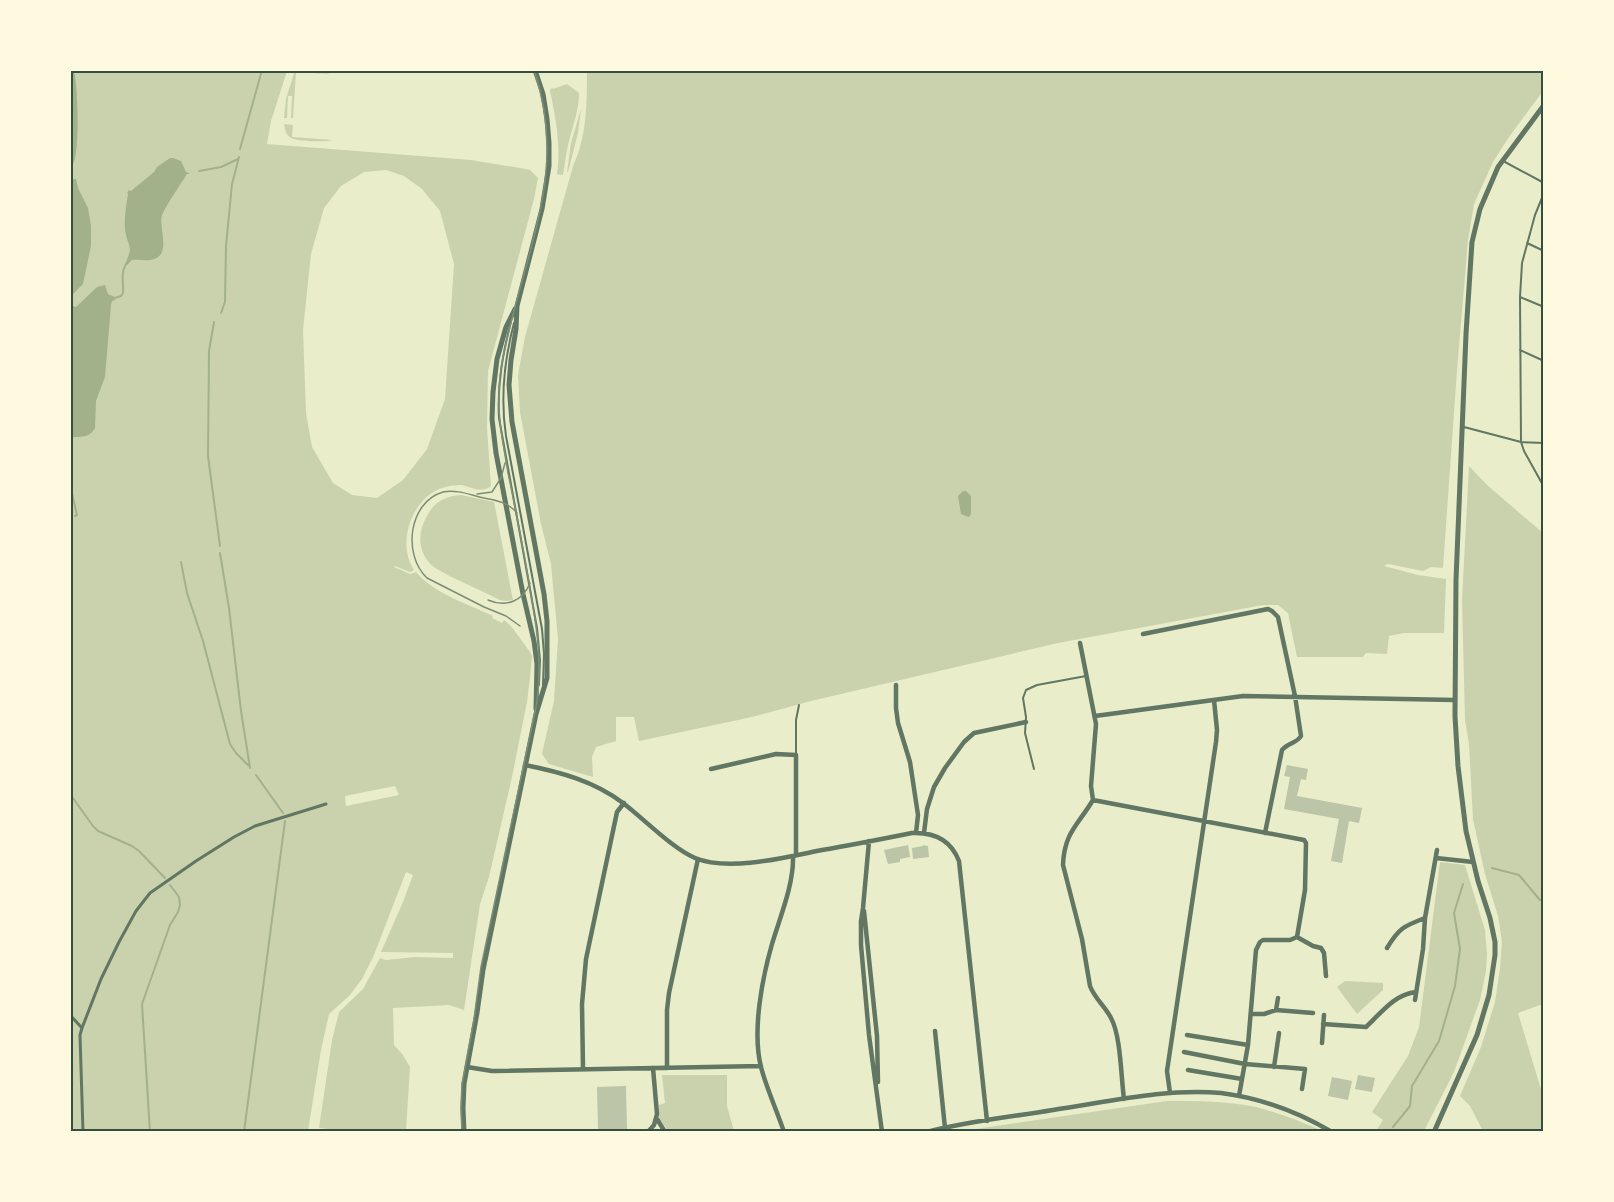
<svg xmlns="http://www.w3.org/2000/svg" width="1614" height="1202" viewBox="0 0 1614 1202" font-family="'Fira Sans Condensed',sans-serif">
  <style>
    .green { fill: #cad2ad; fill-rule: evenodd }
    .water { fill: #a3b18a }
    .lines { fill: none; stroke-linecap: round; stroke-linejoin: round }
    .stream { stroke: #a3b18a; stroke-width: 2 }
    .building { fill: #bcc5a7 }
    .service { stroke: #617663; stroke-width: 2 }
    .pedestrian { stroke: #617663; stroke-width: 3 }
    .minor { stroke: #617663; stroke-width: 4.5 }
    .tertiary { stroke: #617663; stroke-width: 5 }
    .tram { stroke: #7c8e77; stroke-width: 1.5 }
    .neatline { fill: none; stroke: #344e41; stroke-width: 2 }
  </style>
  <rect width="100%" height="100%" fill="#e9edc9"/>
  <path class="green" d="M295 70 322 71 330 74 296 72 293 118H291L292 96H288L287 118H284L286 99Z
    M70 71H287L271 121 267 144 471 160 526 169 530 170 538 178 534 199 488 371 487 428 491 486C481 494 472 487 461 485 455 485 448 486 442 488 412 498 396 543 414 570L410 572 395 566 394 567 410 574 416 572C433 593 468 604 493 616L492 618 502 623 504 620 511 626 530 652 532 656 530 677 527 702 512 777 489 877 480 904 464 1010 449 1005 393 1008 394 1045 403 1055 410 1067 406 1131 352 1132 319 1128 332 1040 339 1012 363 989 380 958 386 960 415 957 453 958V953L381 952 403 902 413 875 406 872 374 955 362 979 350 995 329 1014 321 1050 308 1131H71ZM386 170 404 176 422 189 440 211 454 264 445 399 427 449 403 480 377 498 352 495 333 483 312 447 306 413 303 330 311 254 324 208 341 186 364 172ZM395 786 399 795 346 806 345 796Z
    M587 71H1543V91L1509 137 1493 162 1474 204 1468 240 1457 370 1443 568 1431 567 1423 571 1388 564 1384 566 1418 575 1446 579 1444 633H1404L1389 636 1387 654 1366 653 1363 657H1297L1288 613 1278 605H1263L1058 643 811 701 752 717 639 741 634 717H616V741L596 747 592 757 593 777 549 764 542 754 554 701 558 639 551 564 541 524 520 412 518 375 525 337 573 166C587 137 587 102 587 71Z
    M567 84 579 93C579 110 573 125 569 141 566 152 565 164 563 175L557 174C561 146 556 119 550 91L552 87 553 89Z
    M581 109 578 133 568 172H567L571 143Z
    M284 124 293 125 292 137 333 140C324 142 299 142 291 138 286 135 285 130 284 124Z
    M1469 466 1487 485 1543 533V1004L1518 1013 1543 1096V1131H1533L1532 1129 1519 1131H1483L1470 1106 1460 1096 1481 1047 1495 1002 1500 968 1502 942 1498 916 1485 874 1473 819 1469 744 1465 720 1462 600Z
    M461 495 494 502 513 600 506 601 500 600C488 594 475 588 462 582 454 578 445 574 437 569 418 557 416 534 427 516 434 502 445 496 461 495Z
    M1440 862 1465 865 1485 930 1487 954 1486 971 1480 1000 1454 1072 1424 1131H1376L1383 1120 1372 1112 1408 1056 1419 1027Z
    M1345 981 1383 983V990L1357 1014 1337 987Z
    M662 1075H727V1106L734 1131H668L659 1118V1105L665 1103Z
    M1167 1101C1196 1101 1227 1101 1256 1107 1278 1113 1301 1121 1322 1131H962Z"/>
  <path class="water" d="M74 71C78 85 80 153 73 164H70V71Z
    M170 158H173L181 161 186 172 189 173V174H187C180 185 167 204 162 215 158 228 173 256 151 260 144 261 138 259 132 260L127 265 125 264C134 245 128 248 125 230 124 218 126 206 128 194L127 193 129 190 131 191 154 172 157 167Z
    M73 179H76L78 188 88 208 91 226V246L83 284 71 296 70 186Z
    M105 285 108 294 115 297V300L112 301 111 305 105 377 96 401 95 428C90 438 80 437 71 437V305L76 307 97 287Z
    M963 491H966L971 496V514L969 517 961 514 958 496Z"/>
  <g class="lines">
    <path class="stream" d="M240 149 262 70
      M199 171 221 167 238 159
      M115 298 121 296 123 293C124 282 120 274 126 264
      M221 313 225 302 226 246 232 184 239 157
      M214 322 209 351 208 456 220 546
      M70 485 77 515 75 516
      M220 553 229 608 241 711 250 768
      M181 562 187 593 203 641 230 744 236 753 248 765
      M256 775 283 813
      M70 794 93 826 98 831 132 846 139 851 165 878
      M1492 868 1519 875 1540 900 1544 901
      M1393 1127 1410 1106 1412 1086 1439 1041 1455 986 1460 949 1454 913 1463 884
      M150 1132 142 1004 170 925 178 912 180 905 179 897 170 885
      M244 1132 285 821"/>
  </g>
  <path class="building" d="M1287 765 1308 769 1306 780 1301 779 1297 796 1362 808 1359 823 1349 821 1342 863 1331 861 1339 819 1284 809 1290 777 1284 776Z
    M908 845 910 857 900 859V862L888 864 884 850Z
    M923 845 928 846 929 857 913 859 912 848 923 846Z
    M1358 1075 1375 1078 1372 1092 1355 1089Z
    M1332 1077 1352 1081 1348 1100 1328 1096Z
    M625 1086H626L627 1129 598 1130 597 1087Z"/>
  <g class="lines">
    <path class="service" d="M1505 162 1544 183
      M1544 193 1535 215 1522 263 1520 297 1521 442 1524 451 1544 487
      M1527 243 1544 251
      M1520 297 1544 307
      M511 321C503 353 497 384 499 418L537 628 540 660 539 685
      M514 323C504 361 500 397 506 436L542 629 544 654 543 685
      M1520 350 1544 361
      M1464 427 1521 442 1544 443
      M796 755V720L799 705
      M1034 769 1025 733 1026 717 1023 698 1026 690 1037 685 1086 676"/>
    <path class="pedestrian" d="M70 1015 82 1028
      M83 1132 80 1035 82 1028 101 979 119 942 136 911 150 893 196 861 234 837 255 826 326 804"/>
    <path class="minor" d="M1143 634 1268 609 1272 611 1278 617 1295 696 1301 736C1297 743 1288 743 1282 750L1265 833
      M1080 643 1096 724 1091 786 1093 800
      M896 685V708L898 723 910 762 918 815 916 833
      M1095 716 1243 696 1455 700
      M525 765C560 772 594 781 623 803 644 819 672 848 695 858 729 872 787 857 822 850 852 845 882 839 912 833 934 832 951 840 959 861L987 1121
      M711 769 776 754 796 755V855
      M1093 800 1304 840 1306 843 1305 890 1297 937 1290 940H1263L1260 942 1256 950 1248 1045 1239 1096
      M1093 800C1078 825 1064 833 1063 865L1082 939 1090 986C1095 999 1105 1006 1111 1018 1121 1036 1121 1078 1124 1099
      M924 833 927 809 934 787 945 768 964 742 974 733 1026 722
      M869 841 863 908 861 921V945L869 1035 882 1132
      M1436 858 1473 862
      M864 911 877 1036 878 1082
      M1297 937 1313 946 1321 948 1324 953 1326 976
      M1387 948C1399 928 1404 926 1425 918L1437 850
      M1415 1000 1423 949 1425 918
      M1276 1010 1278 998
      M1251 1014H1264L1276 1010 1313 1013
      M1323 1024 1366 1027C1381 1013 1395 994 1416 992
      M935 1031 945 1128
      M1187 1035 1248 1045
      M1322 1043 1324 1015
      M1184 1052 1245 1064 1305 1069 1302 1089
      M467 1067 492 1071 761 1066
      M1274 1067 1279 1033
      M667 1068V1010L669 993 698 859
      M583 1069 582 1004 586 959 617 812 624 803
      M1188 1070 1242 1079
      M1170 1093 1167 1071 1216 742 1217 730 1214 700
      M657 1119 665 1132
      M648 1132 654 1125 657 1114 653 1068
      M784 1132C777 1111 766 1087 761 1067 752 1031 762 979 772 944 780 917 794 884 793 856
      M927 1132C968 1121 1011 1117 1053 1110 1108 1102 1165 1088 1221 1093 1261 1098 1298 1112 1332 1132"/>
    <path class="tertiary" d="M515 309 506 327 497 359 493 392 492 419 496 453 523 594 534 641 537 664 536 709
      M464 1132 463 1108 464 1084 477 1013 483 970 536 714 547 678V621L544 594 512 422 509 385 511 360 516 329 517 306 542 209 549 166V143L547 119 543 94 535 70
      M1434 1132 1477 1035 1489 995 1495 955V942L1490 918 1478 881 1466 831 1458 766 1455 716 1456 580 1466 334 1472 242 1480 209 1498 167 1544 105"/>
    <path class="tram" d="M477 494 492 492 501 478 505 463
      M517 513C508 502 497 501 484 498 471 495 456 489 443 492 409 502 402 554 427 578L484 607 506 616 520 626
      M488 600C506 608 523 601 530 583
      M462 1132 461 1108 462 1084 474 1019 481 967 536 707C544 660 535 617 527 571 521 538 515 505 508 473 504 447 498 422 499 396 499 367 507 339 514 311 536 226 564 158 534 70"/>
  </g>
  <rect width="1614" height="1202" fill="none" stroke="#fefae0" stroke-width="144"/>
  <rect x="72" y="72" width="1470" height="1058" class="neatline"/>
</svg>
